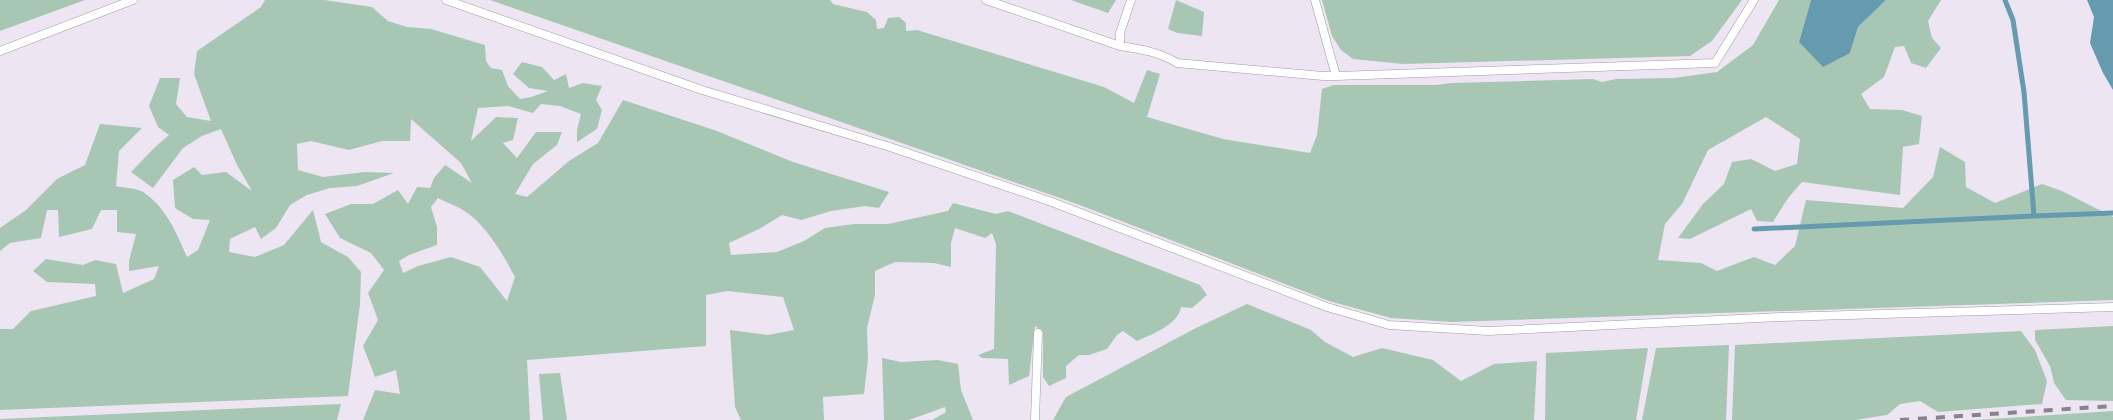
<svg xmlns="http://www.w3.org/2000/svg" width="2113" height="420" viewBox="0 0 2113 420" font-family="'Exo 2',sans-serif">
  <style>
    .green { fill: #a7c7b4; fill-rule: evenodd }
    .water { fill: #659aaf }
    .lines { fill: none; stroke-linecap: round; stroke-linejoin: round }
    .stream { stroke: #659aaf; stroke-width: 5 }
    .service-casing { stroke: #a29aa7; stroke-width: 9 }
    .service { stroke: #fff; stroke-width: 8 }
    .rail { stroke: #87828b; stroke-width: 4; stroke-dasharray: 9 9; stroke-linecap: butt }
  </style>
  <rect width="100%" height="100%" fill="#eee5f3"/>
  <path class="green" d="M0 0H85L0 31Z
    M265 0H324L372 7 388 21 407 27 431 29 485 45 486 61 491 68 502 70 508 86 520 99 531 97 548 91 529 88 513 74 522 62 542 67 554 80 566 74 569 88 583 83 602 86 596 100 602 110 597 129 577 142V130L581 114 560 106 541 104 533 113 508 106 478 108 471 141 496 117 518 118 513 140 503 143 517 158 536 132H562L557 145 533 164 515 194 527 197 569 161 598 143 623 100 717 131 793 162 889 192 879 208 865 206 831 211 801 220 782 215 759 229 729 243 731 255 777 252 804 241 825 228 854 224H888L948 211 953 203 996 214 1008 211 1200 285 1207 295 1192 308 1181 307C1179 324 1151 335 1137 341L1123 331 1117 335 1107 349 1089 355H1079L1066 366V378L1049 386 1043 377V332L1035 326 1029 376 1009 385 1008 359 982 358 978 355 994 349 996 244 992 233 985 238 955 228 951 243V267L934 263 895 262 875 271V295L867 328 868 359 864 394 823 397 824 420H741L735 407 730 330 768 335 794 330 783 297 727 291 706 295V346L527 360 530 420H363L375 390 400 394 396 370 375 377 363 346 378 320 368 293 384 270 371 253 340 238 325 214 351 204H373L398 190 408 204 417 187 430 188 434 178 445 165 472 183 461 163 411 119 410 141H382L349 150 311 141 297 144 298 170 323 177 365 172 394 173 357 186 330 188 307 195 290 205 276 228 261 239 255 227 230 239 229 252 255 257 284 245 313 210 321 242 348 257 361 272 360 304 348 396 0 410V329H13L31 311 96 296 95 284 47 282 33 271 46 259 83 265 95 260 116 264 123 293 154 279 159 266 129 271V261L136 234 117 232V210H101L92 229 59 237 58 210H47L41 238 10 243 0 251V228L26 210 57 179 85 165 100 124 142 128 119 151 116 186C124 188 137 188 143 192 166 207 177 234 187 257L198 250 210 220 193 219 175 208 173 180 194 167 202 175 226 172 252 191 237 165 221 129 202 136 183 148 153 188 131 172 154 148 169 135 158 127 149 106 160 78H180L176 104 187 117 211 121 194 74 197 51 261 7ZM438 198C447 203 458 206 466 212 486 225 504 256 515 277L507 301 480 267 451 257 418 266 403 273 399 261 409 255 437 245V227L431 207Z
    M490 0H830L833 4 867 12 876 20 877 29 884 28 888 18 899 17 906 23V31L917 30 1104 87 1134 103 1147 70 1160 74 1147 117 1223 139 1310 153 1317 135 1322 89 1334 85H1435L1452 83 1593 79 1602 82 1616 79 1674 78 1717 72 1753 45 1779 0H1811L1799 42 1850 53 1858 27 1886 0H1941L1928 21 1932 38 1941 48 1926 68 1911 63 1904 46 1895 47 1884 77 1861 94 1870 109 1902 110 1922 116 1919 144 1903 147 1900 195 1802 182 1788 198 1773 222 1757 221 1751 209 1690 239 1678 238 1703 204 1724 184 1732 162 1751 159 1775 171 1797 164 1800 139 1766 117 1708 150 1682 204 1665 224 1658 260 1701 263 1717 271 1754 257 1775 265 1795 246 1806 200 1903 208 1933 177 1940 147 1965 162 1966 187 1995 203 2042 184 2062 191 2113 217V300L1452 322 1391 318 1329 301 1077 204Z
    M1071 0H1116L1108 13Z
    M1176 0 1204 12 1202 36 1177 33 1168 29Z
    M1322 0H1742L1712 41 1690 56 1403 64 1353 59 1341 50 1332 36Z
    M1247 304 1311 330 1325 342 1353 357 1382 348 1433 360 1461 381 1494 364 1537 361 1534 420H1053L1066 397 1196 328Z
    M2113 326V401L2066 400 2054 383 2050 366 2035 340V330Z
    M2021 331 2035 350 2047 381 2042 404 1938 412 1920 401 1900 404 1887 415 1855 420H1732L1735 345Z
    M1729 345 1726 420H1642L1656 348Z
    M1648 348 1636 420H1545L1546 353Z
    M882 358 901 362 938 360 958 364 961 390 973 420H932L946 412 945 407 909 420H884Z
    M560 373 567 420H543L539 374Z
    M341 404 337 420H0V419Z
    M2113 411V420H1975Z"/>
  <path class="water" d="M1811 0H1886L1858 27 1850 53 1823 67 1799 42Z
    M2087 0H2113V90L2103 73 2090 43 2094 17Z"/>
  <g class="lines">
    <path class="stream" d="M2005 0 2013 20 2024 92 2034 216 2113 213
      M1754 229 2034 216"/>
    <defs>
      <path id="service" d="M446 0 702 90 890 147 1049 201 1327 307 1389 325 1488 331 1781 317 2113 307
        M986 0 1120 46C1140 49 1160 52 1177 63L1323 76H1336
        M1315 0 1336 76 1715 63 1754 0
        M1120 46V33L1131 0
        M0 51 133 0
        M1035 420 1038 333"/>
    </defs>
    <use href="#service" class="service-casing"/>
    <use href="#service" class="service"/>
    <path class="rail" d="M1900 420 2113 406"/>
  </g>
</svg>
